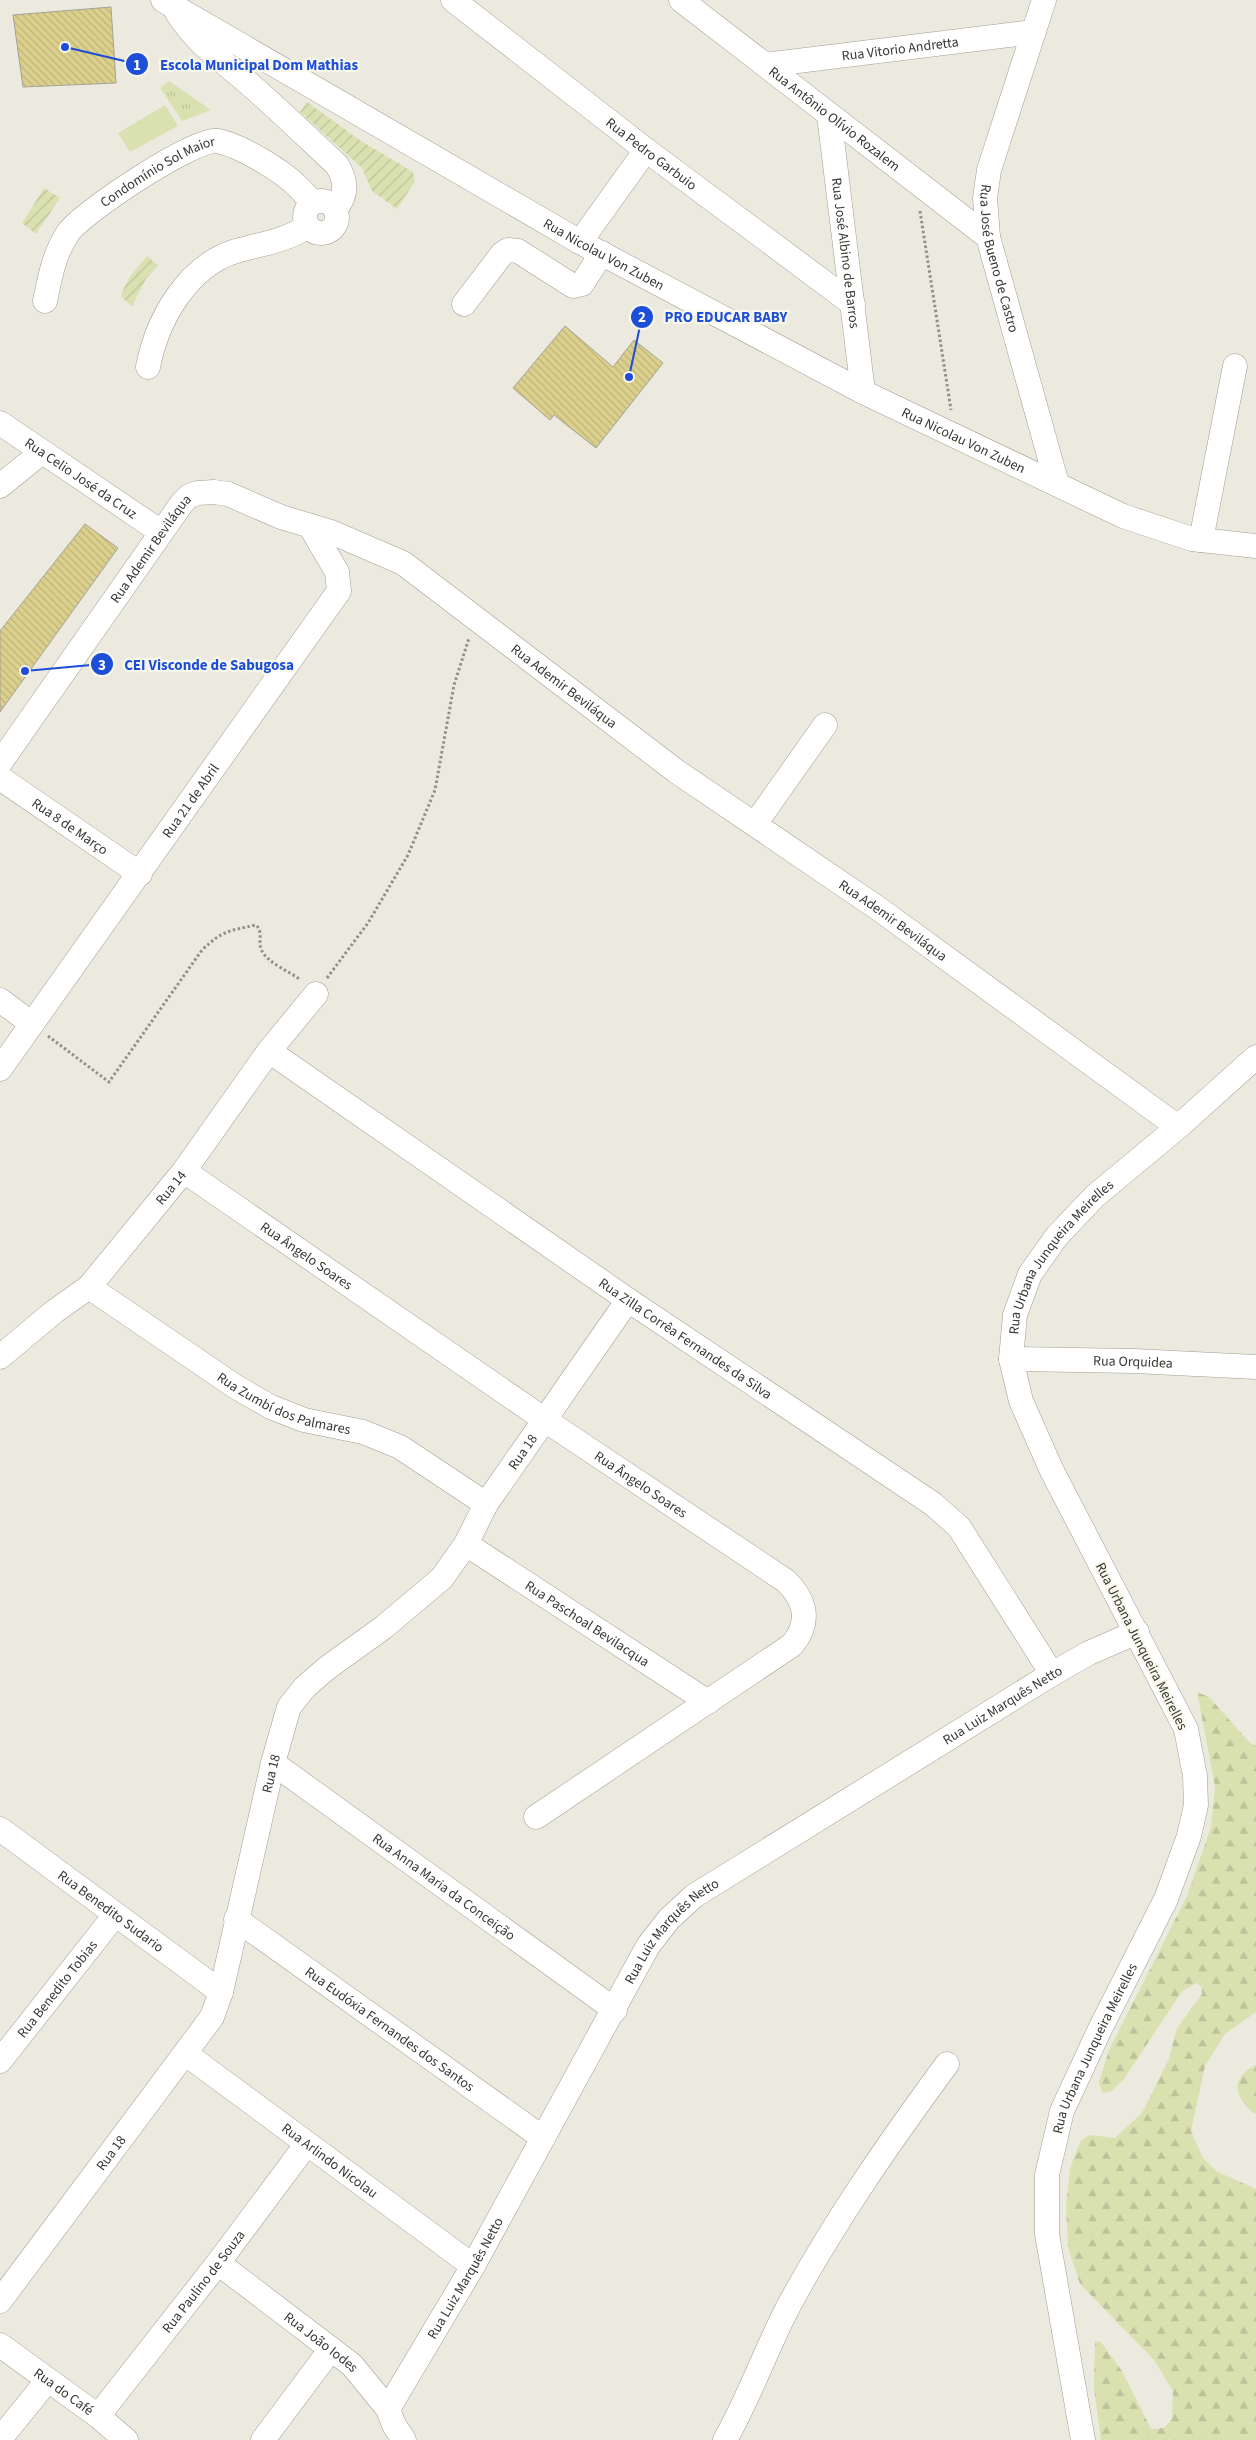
<svg xmlns="http://www.w3.org/2000/svg" width="1256" height="2440" viewBox="0 0 1256 2440" font-family="'Source Sans 3',sans-serif">
  <style>
    .grass { fill: url(#grass-tufts) }
    .forest { fill: url(#forest-firs) }
    .garden { fill: url(#garden-furrows) }
    .pitch { fill: #dae1b1 }
    .building { fill: url(#building-back-hatch); stroke: #a4a298 }
    .lines { fill: none; stroke-linecap: round; stroke-linejoin: round }
    .minor-casing { stroke: #a09e93; stroke-width: 25 }
    .path { stroke: #919088; stroke-width: 3; stroke-dasharray: 2.5 2.5; stroke-linecap: butt }
    .minor { stroke: #fff; stroke-width: 24 }
    .labels { text-anchor: middle; stroke-width: 4.5; stroke-linejoin: round; paint-order: stroke }
    .street-label { font-size: 14px; fill: #383733; stroke: #f9f8ec }
    .leader { fill: none; stroke: #1d4ed8; stroke-width: 2 }
    .callout-dot { fill: #1d4ed8; stroke: #f9f8ec; stroke-width: 2 }
    .mark-label { font-size: 15px; text-anchor: middle; font-weight: bold; fill: #fff }
    .callout-label { font-size: 15px; text-anchor: middle; font-weight: bold; fill: #1d4ed8; stroke: #f9f8ec; stroke-width: 4.5; stroke-linejoin: round; paint-order: stroke }
  </style>
  <defs>
    <pattern id="grass-tufts" width="24" height="20" patternUnits="userSpaceOnUse" patternTransform="scale(1.25)"><rect width="24" height="20" fill="#dae1b1"/><path d="M3 7l-1-3M5 7V3M7 7l1-3M15 17l-1-3M17 17v-4M19 17l1-3" fill="none" stroke="#bcc299"/></pattern>
    <pattern id="forest-firs" width="22" height="20" patternUnits="userSpaceOnUse" patternTransform="scale(1.25)"><rect width="22" height="20" fill="#dae1b1"/><path d="M5 1l3.5 6h-7zM16 11l3.5 6h-7z" fill="#bcc299"/></pattern>
    <pattern id="garden-furrows" width="10" height="10" patternUnits="userSpaceOnUse" patternTransform="scale(1.25)"><rect width="10" height="10" fill="#dae1b1"/><path d="M-1 1l2-2M0 10L10 0M9 11l2-2" fill="none" stroke="#bcc299"/></pattern>
    <pattern id="building-back-hatch" width="6" height="6" patternUnits="userSpaceOnUse" patternTransform="scale(1.25)"><rect width="6" height="6" fill="#dcd08d"/><path d="M-1 5l2 2M0 0l6 6M5-1l2 2" fill="none" stroke="#beb37a"/></pattern>
  </defs>
  <rect width="100%" height="100%" fill="#eceadf"/>
  <path class="grass" d="M169 81 211 110 182 121 160 88Z"/>
  <path class="forest" d="M1197 1692 1209 1697 1249 1742 1256 1746V2012L1225 2034 1205 2066 1191 2131 1203 2158 1216 2171 1256 2189V2440H1101L1094 2388 1095 2341 1101 2342 1122 2371 1151 2429 1164 2428 1172 2419 1173 2391 1154 2360 1080 2284 1068 2247 1066 2206 1070 2168 1081 2140 1090 2135 1115 2138 1142 2113 1169 2059 1177 2028 1202 1994V1987L1196 1983 1182 1991 1124 2079 1112 2091 1102 2093 1099 2082 1109 2050 1187 1896 1211 1827 1215 1786Z
    M1256 2065V2114C1250 2112 1248 2108 1244 2103 1231 2088 1239 2072 1256 2065Z"/>
  <path class="garden" d="M307 102 361 141 413 172 415 181 397 209 372 191 362 168 300 112Z
    M44 188 60 198 36 234 22 223Z
    M147 256 158 265 146 279 132 306 121 297C127 277 135 271 147 256Z"/>
  <path class="pitch" d="M165 105 178 126 130 152 118 133Z"/>
  <path class="building" d="M111 7 116 83 23 87 13 15Z
    M565 326 613 367 634 340 663 363 596 448 554 415 550 420 513 388Z
    M85 524 118 548 0 712V631Z"/>
  <g class="lines">
    <defs>
      <g id="minor">
        <path id="s1" d="M163 0 580 242 863 392 1123 516 1192 539 1256 546"/>
        <path id="s2" d="M453 0 646 150 853 304"/>
        <path id="s3" d="M681 0 988 237"/>
        <path id="s4" d="M1044 0 989 170 985 198 988 237 1057 484"/>
        <path d="M176 11C195 42 219 58 246 81 277 108 307 137 337 165 346 180 348 195 335 209"/>
        <path id="s5" d="M765 65 1034 32"/>
        <path id="s6" d="M829 115 863 392"/>
        <circle cx="321" cy="217" r="16"/>
        <path d="M580 242 646 150"/>
        <path id="s7" d="M45 301C50 277 54 254 68 233 81 213 197 136 218 141 241 146 281 170 297 186 303 191 307 198 313 202"/>
        <path d="M464 304 502 254 508 250 518 251 573 286 582 284 602 253"/>
        <path d="M148 367C157 320 187 266 236 251 261 244 286 241 308 226"/>
        <path id="s8" d="M0 423 161 532"/>
        <path d="M0 486 42 452"/>
        <path d="M1201 540 1235 366"/>
        <path id="s9" d="M0 763 182 503 189 496 198 493 214 492 228 494 281 517 331 532 403 563 676 771 879 909 1178 1127"/>
        <path id="s10" d="M0 778 140 874"/>
        <path d="M755 824 825 725"/>
        <path d="M0 1000 32 1024"/>
        <path id="s11" d="M269 1051 628 1300 933 1504 959 1527 1052 1674"/>
        <path id="s12" d="M0 1069 339 591 337 572 310 526"/>
        <path id="s13" d="M184 1171 545 1420 786 1581C806 1601 811 1622 792 1645L536 1817"/>
        <path id="s14" d="M89 1287 236 1387 271 1407 304 1420 363 1432 400 1447 486 1504"/>
        <path id="s15" d="M0 1357 55 1311 89 1287 184 1171 269 1051 316 994"/>
        <path id="s16" d="M1011 1359 1134 1361 1256 1367"/>
        <path id="s17" d="M466 1544 708 1702"/>
        <path id="s18" d="M273 1763 615 2010"/>
        <path id="s19" d="M0 1829 221 1992"/>
        <path id="s20" d="M236 1919 543 2138"/>
        <path id="s21" d="M186 2054 473 2266"/>
        <path id="s22" d="M0 2061 115 1915"/>
        <path id="s23" d="M218 2263 352 2365 388 2409 394 2425 404 2440"/>
        <path id="s24" d="M0 2301 212 2017 221 1992 273 1763 289 1707 305 1687 327 1668 384 1627 442 1578 466 1544 486 1504 628 1300"/>
        <path id="s25" d="M0 2345 98 2416 126 2440"/>
        <path id="s26" d="M388 2409 473 2266 648 1946 669 1919 694 1896 1052 1674 1089 1653 1137 1632"/>
        <path id="s27" d="M98 2416 218 2263 306 2145"/>
        <path d="M0 2439 47 2381"/>
        <path d="M263 2440 331 2349"/>
        <path d="M725 2440C749 2398 765 2352 787 2309 833 2223 889 2143 947 2064"/>
        <path id="s28" d="M1083 2440 1047 2234V2175L1062 2111 1100 2029 1166 1899 1189 1836 1196 1805 1195 1776 1186 1729 1052 1471 1021 1401 1011 1359 1015 1315 1030 1274 1057 1236 1095 1196 1178 1127 1256 1057"/>
      </g>
    </defs>
    <use href="#minor" class="minor-casing"/>
    <path class="path" d="M920 211 951 410
      M327 978 368 923 408 855 435 790 454 685 469 638
      M48 1036 109 1082 202 950C223 930 229 931 256 925 264 933 257 942 262 951 268 963 290 972 301 980"/>
    <use href="#minor" class="minor"/>
  </g>
  <g class="labels">
    <g class="street-label">
      <text dy="5" stroke="none"><textPath href="#s5" startOffset="136">Rua Vitorio Andretta</textPath></text>
      <text dy="5" stroke="none"><textPath href="#s3" startOffset="194">Rua Antônio Olívio Rozalem</textPath></text>
      <text dy="5" stroke="none"><textPath href="#s2" startOffset="251">Rua Pedro Garbuio</textPath></text>
      <text dy="5" stroke="none"><textPath href="#s7" startOffset="182">Condomínio Sol Maior</textPath></text>
      <text dy="5" stroke="none"><textPath href="#s1" startOffset="509">Rua Nicolau Von Zuben</textPath></text>
      <text dy="5" stroke="none"><textPath href="#s6" startOffset="139">Rua José Albino de Barros</textPath></text>
      <text dy="5" stroke="none"><textPath href="#s4" startOffset="269">Rua José Bueno de Castro</textPath></text>
      <text dy="5" stroke="none"><textPath href="#s1" startOffset="914">Rua Nicolau Von Zuben</textPath></text>
      <text dy="5" stroke="none"><textPath href="#s8" startOffset="98">Rua Celio José da Cruz</textPath></text>
      <text dy="5" stroke="none"><textPath href="#s9" startOffset="262">Rua Ademir Beviláqua</textPath></text>
      <text dy="5" stroke="none"><textPath href="#s9" startOffset="758">Rua Ademir Beviláqua</textPath></text>
      <text dy="5" stroke="none"><textPath href="#s12" startOffset="329">Rua 21 de Abril</textPath></text>
      <text dy="5" stroke="none"><textPath href="#s10" startOffset="85">Rua 8 de Março</textPath></text>
      <text dy="5" stroke="none"><textPath href="#s9" startOffset="1162">Rua Ademir Beviláqua</textPath></text>
      <text dy="5" stroke="none"><textPath href="#s15" startOffset="242">Rua 14</textPath></text>
      <text dy="5" stroke="none"><textPath href="#s13" startOffset="149">Rua Ângelo Soares</textPath></text>
      <text dy="5" stroke="none"><textPath href="#s28" startOffset="1274">Rua Urbana Junqueira Meirelles</textPath></text>
      <text dy="5" stroke="none"><textPath href="#s11" startOffset="506">Rua Zilla Corrêa Fernandes da Silva</textPath></text>
      <text dy="5" stroke="none"><textPath href="#s16" startOffset="122">Rua Orquidea</textPath></text>
      <text dy="5" stroke="none"><textPath href="#s14" startOffset="229">Rua Zumbí dos Palmares</textPath></text>
      <text dy="5" stroke="none"><textPath href="#s24" startOffset="1025">Rua 18</textPath></text>
      <text dy="5" stroke="none"><textPath href="#s13" startOffset="554">Rua Ângelo Soares</textPath></text>
      <text dy="5" stroke="none"><textPath href="#s17" startOffset="145">Rua Paschoal Bevilacqua</textPath></text>
      <text transform="translate(1142 1646) rotate(63)" y="5">Rua Urbana Junqueira Meirelles</text>
      <text dy="5" stroke="none"><textPath href="#s26" startOffset="962">Rua Luiz Marquês Netto</textPath></text>
      <text dy="5" stroke="none"><textPath href="#s24" startOffset="605">Rua 18</textPath></text>
      <text dy="5" stroke="none"><textPath href="#s18" startOffset="211">Rua Anna Maria da Conceição</textPath></text>
      <text dy="5" stroke="none"><textPath href="#s19" startOffset="138">Rua Benedito Sudario</textPath></text>
      <text dy="5" stroke="none"><textPath href="#s26" startOffset="558">Rua Luiz Marquês Netto</textPath></text>
      <text dy="5" stroke="none"><textPath href="#s22" startOffset="92">Rua Benedito Tobias</textPath></text>
      <text dy="5" stroke="none"><textPath href="#s20" startOffset="189">Rua Eudóxia Fernandes dos Santos</textPath></text>
      <text dy="5" stroke="none"><textPath href="#s28" startOffset="404">Rua Urbana Junqueira Meirelles</textPath></text>
      <text dy="5" stroke="none"><textPath href="#s24" startOffset="185">Rua 18</textPath></text>
      <text dy="5" stroke="none"><textPath href="#s21" startOffset="179">Rua Arlindo Nicolau</textPath></text>
      <text dy="5" stroke="none"><textPath href="#s26" startOffset="152">Rua Luiz Marquês Netto</textPath></text>
      <text dy="5" stroke="none"><textPath href="#s27" startOffset="171">Rua Paulino de Souza</textPath></text>
      <text dy="5" stroke="none"><textPath href="#s23" startOffset="130">Rua João Iodes</textPath></text>
      <text dy="5" stroke="none"><textPath href="#s25" startOffset="79">Rua do Café</textPath></text>
    </g>
  </g>
  <path class="leader" d="M65 47L137 64M629 377L642 317M25 671L102 664"/>
  <g class="callout-dot">
    <circle cx="65" cy="47" r="5"/>
    <circle cx="629" cy="377" r="5"/>
    <circle cx="25" cy="671" r="5"/>
    <circle cx="137" cy="64" r="12"/>
    <circle cx="642" cy="317" r="12"/>
    <circle cx="102" cy="664" r="12"/>
  </g>
  <g class="mark-label">
    <text x="137" y="70">1</text>
    <text x="642" y="322">2</text>
    <text x="102" y="670">3</text>
  </g>
  <g class="callout-label">
    <text x="259" y="70">Escola Municipal Dom Mathias</text>
    <text x="726" y="322">PRO EDUCAR BABY</text>
    <text x="209" y="670">CEI Visconde de Sabugosa</text>
  </g>
</svg>
